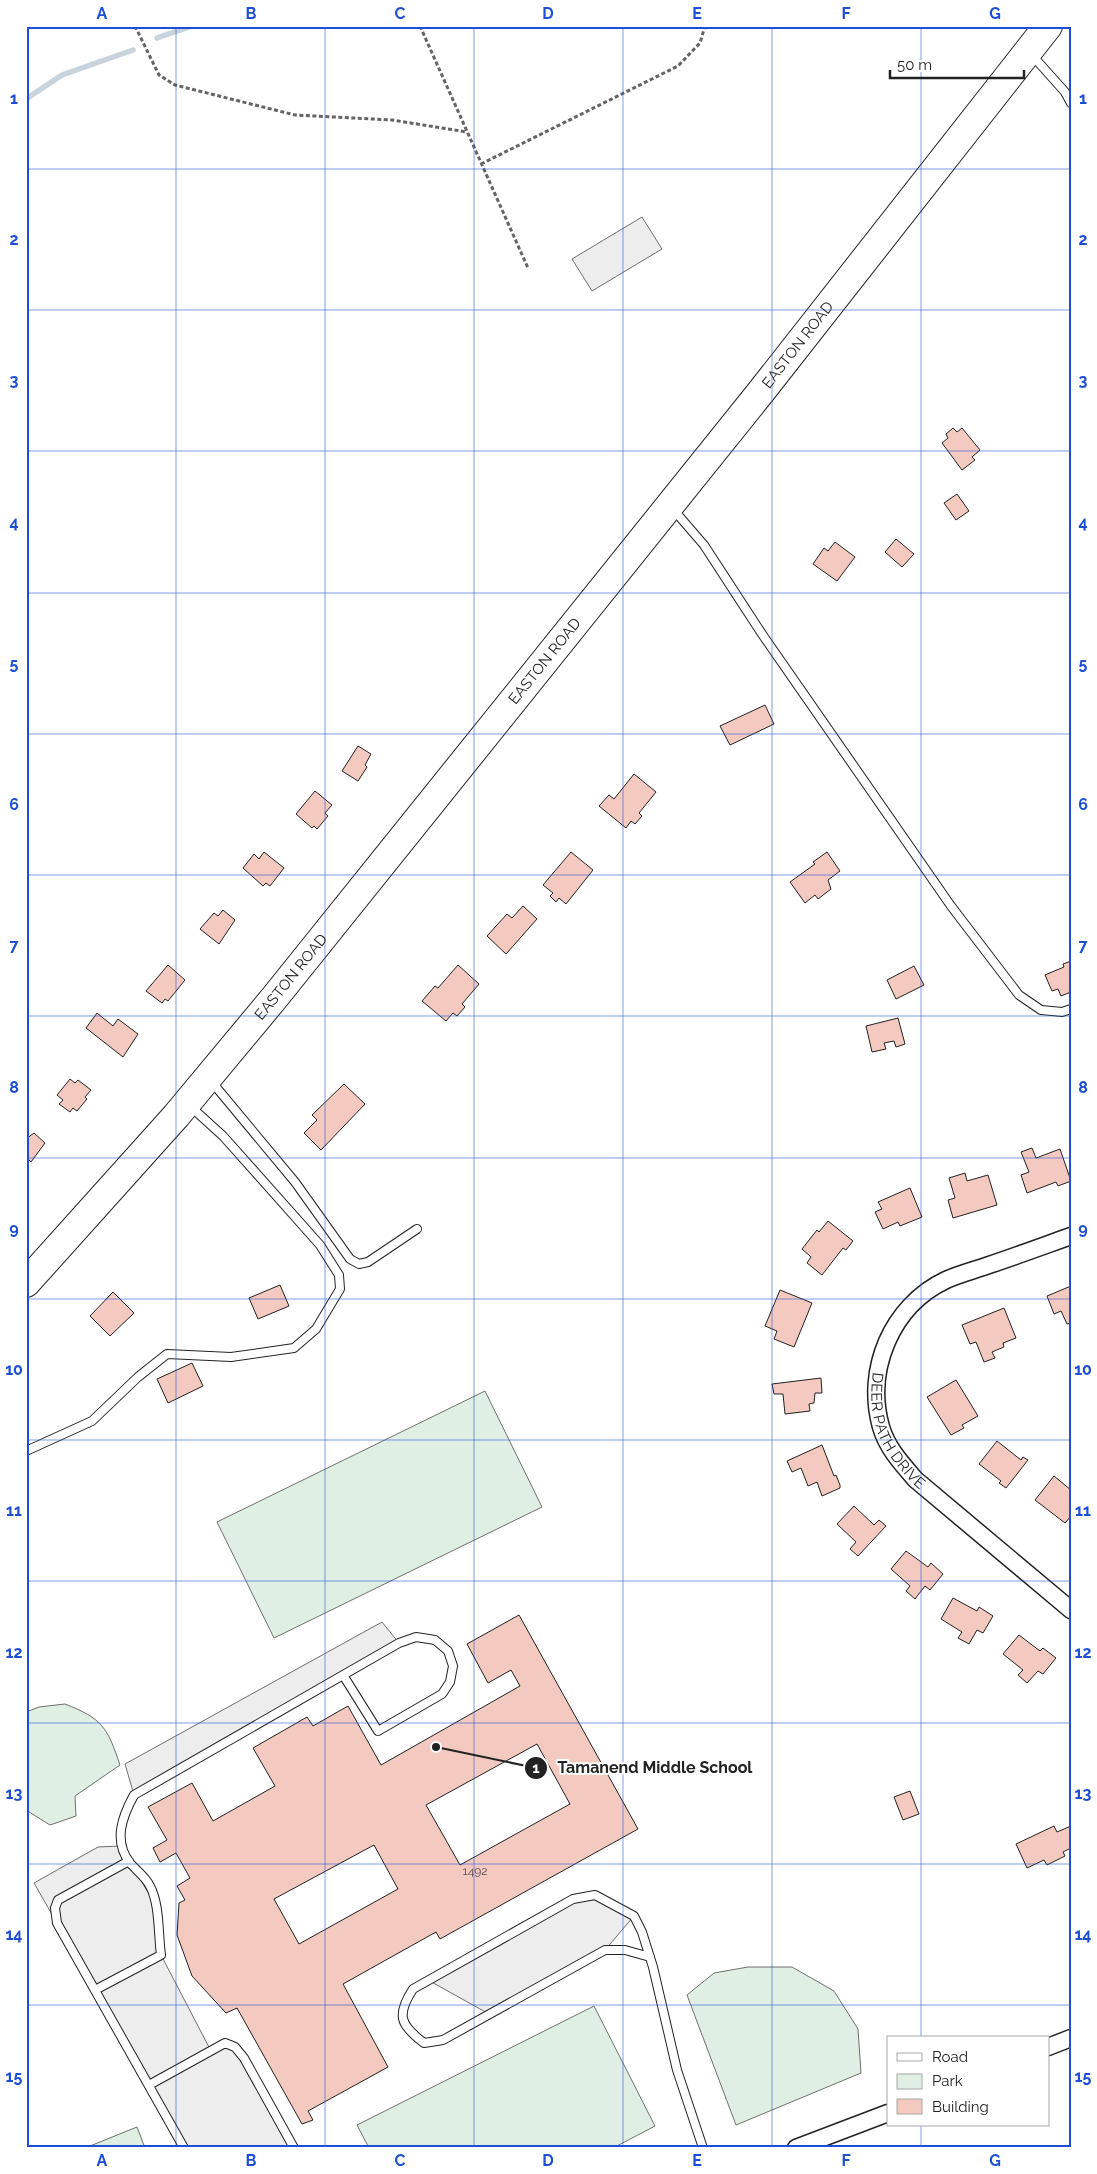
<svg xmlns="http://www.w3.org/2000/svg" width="1097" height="2174" viewBox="0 0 1097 2174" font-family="Raleway,sans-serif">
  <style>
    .green { fill: #e0efe3; stroke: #6f6f6f }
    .parking { fill: #ededed; stroke: #6f6f6f }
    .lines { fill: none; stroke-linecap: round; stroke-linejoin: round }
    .stream { stroke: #c7d3dd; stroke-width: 5.5 }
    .building { fill: #f3c9c0; stroke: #222; fill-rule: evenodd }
    .lane-casing { stroke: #222; stroke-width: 10 }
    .street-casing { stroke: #222; stroke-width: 19 }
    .highway-casing { stroke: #222; stroke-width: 30 }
    .path { stroke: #646464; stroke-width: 3; stroke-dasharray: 4 2.5; stroke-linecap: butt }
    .lane { stroke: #fff; stroke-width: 8 }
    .street { stroke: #fff; stroke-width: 16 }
    .highway { stroke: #fff; stroke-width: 28 }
    .grid { fill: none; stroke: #1d4ed8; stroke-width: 1; stroke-opacity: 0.55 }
    .labels { text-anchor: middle; stroke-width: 4; stroke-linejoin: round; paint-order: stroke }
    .number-label { font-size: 12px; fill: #564c4a }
    .street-label { font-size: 15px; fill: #222; stroke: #fff }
    .leader { fill: none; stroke: #222; stroke-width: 2 }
    .callout-dot { fill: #222; stroke: #fff; stroke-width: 2 }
    .mark-label { font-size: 15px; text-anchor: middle; font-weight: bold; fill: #fff }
    .callout-label { font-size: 16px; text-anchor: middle; font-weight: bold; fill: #222; stroke: #fff; stroke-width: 4; stroke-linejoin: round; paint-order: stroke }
    .neatline { fill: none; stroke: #1d4ed8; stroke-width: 2 }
    .grid-label { font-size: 16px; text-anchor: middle; font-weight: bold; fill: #1d4ed8 }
  </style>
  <rect width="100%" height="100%" fill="#fff"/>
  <path class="green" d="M485 1391 542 1507 274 1638 217 1522Z
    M65 1704C103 1719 107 1727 120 1765L75 1796 76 1816 50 1825 26 1810V1712L39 1707Z
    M748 1967H792L834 1991 858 2029 861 2073 736 2125 687 1995 714 1973Z
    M594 2006 655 2126 613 2148H369L357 2125Z
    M137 2127 145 2148H85Z"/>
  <path class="parking" d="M642 217 662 249 592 291 572 259Z
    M382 1622 399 1643 134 1795 125 1764Z
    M120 1846 155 1904 161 1955 210 2049 225 2043 235 2047 294 2148H185L34 1883 98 1847Z
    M595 1895 634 1916 605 1950 489 2014 428 1980 573 1899Z"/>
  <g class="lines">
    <path class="stream" d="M157 38 192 26
      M26 99 62 75 133 50"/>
  </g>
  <path class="building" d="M953 428 957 432 962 428 980 450 972 457 975 460 962 470 942 443 948 438 946 434Z
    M957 494 969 511 956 520 944 503Z
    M896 539 914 554 902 567 885 552Z
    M835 542 855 557 837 581 813 564 824 548 828 551Z
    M765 705 774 724 730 745 720 726Z
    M358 746 371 754 365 765 367 767 358 781 342 771Z
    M634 774 656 792 639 813 642 816 635 824 631 821 626 828 599 806 609 795 614 799Z
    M315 791 332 805 325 813 328 816 317 829 314 826 312 828 296 814Z
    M264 852 284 868 270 886 266 883 263 886 243 868 254 854 259 859Z
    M571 852 593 870 566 904 559 898 556 902 550 896 553 893 543 885Z
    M827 852 840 871 828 880 831 889 818 899 815 895 805 903 790 882 815 864 813 862Z
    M523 906 537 919 506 954 487 936 507 914 512 918Z
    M223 910 235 920 219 944 200 929 214 913 218 916Z
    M1071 961V992L1061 996 1058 989 1052 991 1045 975 1064 967 1063 964Z
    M168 965 185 980 168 1001 165 999 162 1003 146 991Z
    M458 965 479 984 462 1004 465 1007 457 1016 453 1013 446 1021 422 1001 435 986 438 988Z
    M914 966 924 985 896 999 887 980Z
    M97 1013 113 1026 118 1019 138 1034 123 1057 86 1028Z
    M898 1018 905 1044 896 1047 894 1041 884 1043 886 1049 872 1052 866 1026Z
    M70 1079 75 1083 78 1080 91 1090 85 1097 87 1099 77 1111 73 1108 70 1112 59 1104 63 1100 57 1095Z
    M344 1084 365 1104 321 1150 304 1133 317 1120 312 1115Z
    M34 1133 45 1143 31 1162 28 1159 26 1161V1139Z
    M1032 1148 1036 1158 1060 1149 1071 1181 1058 1186 1056 1182 1027 1193 1021 1175 1029 1172 1021 1152Z
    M965 1173 967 1181 988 1175 997 1205 953 1218 948 1200 955 1198 949 1178Z
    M910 1188 922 1217 900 1226 898 1222 883 1229 875 1212 882 1209 878 1202Z
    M828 1221 853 1241 846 1250 843 1248 822 1275 807 1263 811 1257 802 1249 817 1230 819 1232Z
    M280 1285 289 1306 258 1319 249 1298Z
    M1071 1286V1323L1067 1324 1061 1311 1054 1314 1047 1296Z
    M780 1290 812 1303 794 1347 774 1339 777 1331 765 1326Z
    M113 1292 134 1313 110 1336 90 1316Z
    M1004 1308 1016 1338 1003 1343 1004 1347 992 1352 995 1358 984 1362 976 1342 970 1344 962 1325Z
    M192 1363 203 1386 168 1403 157 1379Z
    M821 1378 822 1393H815L814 1403 809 1404 810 1411 785 1414 783 1394H774L772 1384Z
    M956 1380 978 1416 962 1425 964 1428 951 1435 927 1397Z
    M997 1441 1021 1460 1023 1457 1028 1460 1006 1488 999 1483 1001 1481 979 1464Z
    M822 1445 834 1476 836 1475 840 1485V1488L822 1496 817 1482 808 1486 801 1468 792 1472 787 1461Z
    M1054 1476 1071 1490V1516L1065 1523 1035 1500Z
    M854 1506 874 1525 879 1520 886 1526 858 1556 850 1549 856 1542 837 1524Z
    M906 1551 928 1567 931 1563 943 1574 930 1590 925 1586 915 1599 906 1591 910 1586 891 1569Z
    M953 1598 977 1611 979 1607 993 1616 983 1633 977 1630 969 1644 958 1638 962 1632 941 1619Z
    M519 1615 638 1829 440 1939 436 1932 343 1984 388 2067 308 2111 313 2120 302 2124 237 2008 226 2013 192 1976 177 1935 179 1903 185 1900 177 1886 190 1878 176 1853 160 1862 153 1848 167 1840 148 1807 192 1783 213 1821 275 1786 253 1748 307 1717 313 1726 348 1706 381 1765 520 1686 511 1670 488 1683 467 1644ZM537 1744 570 1804 460 1865 426 1805ZM374 1845 398 1889 299 1944 274 1899Z
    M1019 1635 1040 1651 1043 1648 1056 1658 1043 1674 1038 1671 1027 1683 1018 1675 1023 1670 1003 1654Z
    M910 1791 919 1814 903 1820 894 1797Z
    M1054 1826 1057 1832 1071 1826V1848L1063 1852 1065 1856 1047 1865 1044 1860 1027 1868 1016 1844Z"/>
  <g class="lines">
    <defs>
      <path id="lane" d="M1031 54 1065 92 1071 103
        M672 508 704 545 762 634 951 906 1019 995 1041 1010 1062 1012 1071 1009
        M211 1081 295 1182 350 1259 359 1264 368 1262 417 1229
        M26 1451 92 1421 138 1377 167 1354 231 1357 294 1348 316 1329 340 1289 339 1275 320 1245 223 1136 190 1106
        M129 1861 58 1900 55 1908 57 1923 184 2148
        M650 1957 625 1950H605L443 2040 424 2043C400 2025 396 2015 413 1989L573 1899 595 1895 634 1916 642 1932 653 1967 677 2070 703 2148
        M95 1990 161 1955C158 1933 160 1905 150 1886 146 1877 136 1870 130 1863 113 1841 122 1817 134 1795L399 1643 416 1637 435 1640 448 1651 453 1666 450 1682 442 1694 378 1731 343 1675
        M149 2085 225 2043 235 2047 244 2058 294 2148"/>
      <g id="street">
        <path id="s1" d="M1071 1236C1043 1246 1016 1256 989 1265 975 1270 959 1274 946 1280 891 1306 865 1370 881 1427 887 1448 902 1464 916 1480L1071 1610"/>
        <path d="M1048 2047 1071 2038"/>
        <path d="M796 2148 888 2113"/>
      </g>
      <g id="highway">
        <path id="s2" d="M26 1283 176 1116 275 997 760 393 1048 26"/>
      </g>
    </defs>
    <use href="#lane" class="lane-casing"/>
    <use href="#street" class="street-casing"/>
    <use href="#highway" class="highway-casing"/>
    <path class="path" d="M135 26 159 75 175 85 295 115 392 120 467 132
      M420 26 528 268
      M481 164 678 66 700 43 705 26"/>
    <use href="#lane" class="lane"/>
    <use href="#street" class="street"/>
    <use href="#highway" class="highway"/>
  </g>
  <path class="grid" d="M176 26V2148M325 26V2148M474 26V2148M623 26V2148M772 26V2148M921 26V2038M26 169H1071M26 310H1071M26 451H1071M26 593H1071M26 734H1071M26 875H1071M26 1016H1071M26 1158H1071M26 1299H1071M26 1440H1071M26 1581H1071M26 1723H1071M26 1864H1071M26 2005H1071M921 2125V2148"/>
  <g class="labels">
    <g class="number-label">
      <text x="475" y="1875">1492</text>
    </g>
    <g class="street-label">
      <text dy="5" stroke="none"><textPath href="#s2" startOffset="1215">EASTON ROAD</textPath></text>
      <text dy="5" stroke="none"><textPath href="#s2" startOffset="810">EASTON ROAD</textPath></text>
      <text dy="5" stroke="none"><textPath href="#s2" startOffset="405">EASTON ROAD</textPath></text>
      <text dy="5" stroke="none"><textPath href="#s1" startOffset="316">DEER PATH DRIVE</textPath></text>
    </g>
  </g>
  <path class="leader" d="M436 1747L536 1768"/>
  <g class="callout-dot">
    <circle cx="436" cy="1747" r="5"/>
    <circle cx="536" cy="1768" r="12"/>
  </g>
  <g class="mark-label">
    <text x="536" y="1773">1</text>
  </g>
  <g class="callout-label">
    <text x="655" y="1773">Tamanend Middle School</text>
  </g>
  <rect width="1097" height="2174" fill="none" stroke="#ffffff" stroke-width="55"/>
  <rect x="887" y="2036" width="162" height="90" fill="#ffffff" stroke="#a7a7a7"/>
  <rect x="897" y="2053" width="25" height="8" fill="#ffffff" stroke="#a7a7a7"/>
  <text x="932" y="2062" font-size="15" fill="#222222">Road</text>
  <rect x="897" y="2074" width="25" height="15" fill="#e0efe3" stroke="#a7a7a7"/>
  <text x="932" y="2086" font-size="15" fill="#222222">Park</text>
  <rect x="897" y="2099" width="25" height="15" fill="#f3c9c0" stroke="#a7a7a7"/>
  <text x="932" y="2112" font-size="15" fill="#222222">Building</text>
  <path d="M890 70v8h134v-8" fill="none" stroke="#222222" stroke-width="2.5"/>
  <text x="897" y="70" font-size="15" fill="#222222" stroke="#ffffff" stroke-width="4" paint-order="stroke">50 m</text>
  <rect x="28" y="28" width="1042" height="2118" class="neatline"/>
  <g class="grid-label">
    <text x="102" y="19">A</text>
    <text x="251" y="19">B</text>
    <text x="400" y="19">C</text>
    <text x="548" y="19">D</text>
    <text x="697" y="19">E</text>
    <text x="846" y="19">F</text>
    <text x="995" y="19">G</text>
    <text x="14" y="104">1</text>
    <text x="1083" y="104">1</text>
    <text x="14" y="245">2</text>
    <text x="1083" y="245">2</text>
    <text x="14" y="386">3</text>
    <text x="1083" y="386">3</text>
    <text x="14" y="528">4</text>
    <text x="1083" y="528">4</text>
    <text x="14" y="669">5</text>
    <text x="1083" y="669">5</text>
    <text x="14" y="810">6</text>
    <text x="1083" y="810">6</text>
    <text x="14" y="951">7</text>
    <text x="1083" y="951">7</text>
    <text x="14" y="1093">8</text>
    <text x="1083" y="1093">8</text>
    <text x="14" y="1234">9</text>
    <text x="1083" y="1234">9</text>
    <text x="14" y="1375">10</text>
    <text x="1083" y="1375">10</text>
    <text x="14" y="1516">11</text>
    <text x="1083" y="1516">11</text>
    <text x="14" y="1658">12</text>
    <text x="1083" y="1658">12</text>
    <text x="14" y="1799">13</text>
    <text x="1083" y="1799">13</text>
    <text x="14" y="1940">14</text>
    <text x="1083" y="1940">14</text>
    <text x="14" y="2082">15</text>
    <text x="1083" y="2082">15</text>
    <text x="102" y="2166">A</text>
    <text x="251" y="2166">B</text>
    <text x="400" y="2166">C</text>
    <text x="548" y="2166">D</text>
    <text x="697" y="2166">E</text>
    <text x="846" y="2166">F</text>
    <text x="995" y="2166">G</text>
  </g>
</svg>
